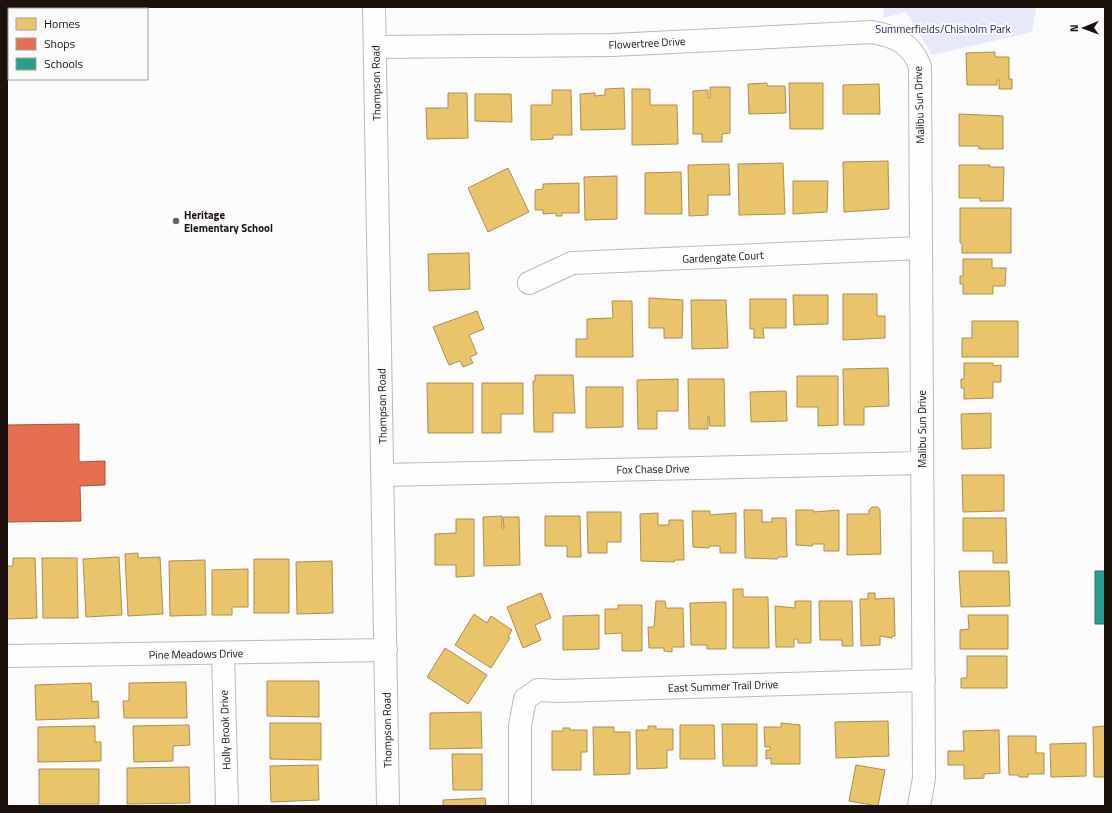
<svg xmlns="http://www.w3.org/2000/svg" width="1112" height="813" viewBox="0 0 1112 813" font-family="'Titillium Web',sans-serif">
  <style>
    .green { fill: #e5e9fa }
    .homes { fill: #e9c46a; stroke: #ac8e4e }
    .shops { fill: #e76f51; stroke: #aa533c }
    .schools { fill: #2a9d8f; stroke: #267368 }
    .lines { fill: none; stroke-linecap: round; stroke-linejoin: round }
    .street-casing { stroke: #bdb8b6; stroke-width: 24 }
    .secondary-casing { stroke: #bdb8b6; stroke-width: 24 }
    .street { stroke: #fefefe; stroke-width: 22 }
    .secondary { stroke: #fefefe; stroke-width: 22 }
    .poi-dot { fill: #6a6360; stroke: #fbfbfb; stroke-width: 1.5 }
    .labels { text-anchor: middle; stroke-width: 4; stroke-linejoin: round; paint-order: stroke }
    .park-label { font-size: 11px; fill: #1d1d6d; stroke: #fbfbfb }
    .street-label { font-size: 11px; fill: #1c110c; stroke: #fbfbfb }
    .poi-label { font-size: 11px; font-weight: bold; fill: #1c110c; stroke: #fbfbfb; text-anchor: start }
  </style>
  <rect width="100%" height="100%" fill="#fbfbfb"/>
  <path class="green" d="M884 7H1036L1032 32 932 55 906 12 883 18Z"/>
  <path class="homes" d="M995 52V57H1009V79H1012V89H999V80H997V85H967L966 53Z
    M767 83V86H785L786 113 749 114 748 84Z
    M789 83H823V129H790Z
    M879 84 880 114H843V85Z
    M710 87H730V133L722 134V142H702V134H693V91L708 90V98H710Z
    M624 88 625 129 581 130 580 94 595 93V96L605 95V89Z
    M632 89H650V105H677L678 144 632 145Z
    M552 90H571L572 135H553V139L531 140V105H552Z
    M448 93H467L468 138 427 139 426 108H448Z
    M475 94H511L512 122 475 121Z
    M959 114 1003 116V149H979V146H959Z
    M888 161 889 209 844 212 843 162Z
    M783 163 785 214 739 215 738 164Z
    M729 164 730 195H708V215L689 216 688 165Z
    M959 165H990L989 167H1004L1003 201H980V198H959Z
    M508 168 529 212 488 232 468 188Z
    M681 172 682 214H645V173Z
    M617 176V219L585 220 584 177Z
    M793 181H828L827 212 793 214Z
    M579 183V213H562V216H556V213L543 214V210H535V190L543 189V184Z
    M960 208H1011V253H962V243H960Z
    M469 253 470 289 429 291 428 254Z
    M963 259H992V268H1006L1005 286H993V294H963V284H960V276H963Z
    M843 294H877V316H885V338L843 340Z
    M793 295H828V324L794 325Z
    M649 298 683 300 682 338H664V328H649Z
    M750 299H786V328H763L764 338H754V329H750Z
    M691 300H726L728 348 692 349Z
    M612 301H632L633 357H576V339H587V319L613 318Z
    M477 311 484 329 469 335 477 354 470 357 473 363 463 367 460 361 449 365 433 327Z
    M972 321H1018V357H962V338H972Z
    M964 363H993V366L1001 365V382H993V398L964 399V388H961V379H964Z
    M888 368 889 406 864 407V425H844L843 369Z
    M535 375H573L575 413H553V432H534L533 381H535Z
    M797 376H838V425L818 426V407H797Z
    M678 379V411H657V429H638L637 380Z
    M688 379H724L725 426H710L709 416H708V429H689Z
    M427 383H473V433H428Z
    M482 383H523V414H501V433H482Z
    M586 387H623V427L586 428Z
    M786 391 787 421 751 422 750 392Z
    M991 413V448L962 449 961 414Z
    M962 475H1004V511L963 512Z
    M872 507H878L880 510 881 554 847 555V514H869V510Z
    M744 510H762V522H772V518H786L787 557H779L777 559 745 558Z
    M796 510H813L814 512 839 510V551H824V544H813L812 546 796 545Z
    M692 511H710V515L736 513V553H720V546H709V548L693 547Z
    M587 512H621V542H607V553H588Z
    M658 513V525H669V520H683L684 560H675L674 562 641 561 640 514Z
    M502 516V528H504L503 517H519L520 565 484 566 483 517Z
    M545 516H580L581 557H567V546H545Z
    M963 518H1006L1007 563H993V551H963Z
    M456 519H474V576L456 577V565H435V534L456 533Z
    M138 553V558L160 557 163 614 128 616 125 554Z
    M119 557 122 615 86 617 83 559Z
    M13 558H35L37 618 7 619V566H13Z
    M42 558H77L78 618H43Z
    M254 559H289V613H254Z
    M205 560 206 615 170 616 169 561Z
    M332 561 333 613 297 614 296 562Z
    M248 569V607H232V615H212V570Z
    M959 571H1009L1010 606 961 607Z
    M733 589H743V597H768L769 648H733Z
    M541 593 551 618 535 625 541 640 523 648 507 607Z
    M868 593H875V599L894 598 895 636H892V638L880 636V645L861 646 860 599H868Z
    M656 601H665L666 608H683L684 647H672V652L664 651V648H649L648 627H654Z
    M795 601H811V643H798V639H794V647H776L775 606 795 608Z
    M819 601H852L853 646H842V640H820Z
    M726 602V649H707V645H691L690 603Z
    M618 605H642V651H622V633L605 634V609H618Z
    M474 614 487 623 491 616 512 630 508 637 510 638 491 668 455 645Z
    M599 615V649L563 650V616Z
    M968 615H1008V649H960V630L969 629Z
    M445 648 487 675 468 704 427 677Z
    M967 656H1007V688H961V678H967Z
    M267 681H319V717L267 716Z
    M186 682 187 718H124L123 701H129V683Z
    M91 683 92 702 98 701 99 718 36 720 35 685Z
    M481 712 482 748 430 749V713Z
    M888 721 889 756 836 758 835 722Z
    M270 723H321V760L270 759Z
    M781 723 800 725V764H771V758L766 759V750H770V747H765L764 727H781Z
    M722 724H757V766H723Z
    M189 725 190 745 173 746V761L134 762 133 726Z
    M680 725H714L715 759H680Z
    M95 726V742H101V761L38 762V727Z
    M648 726H656V729H673V750H667V768L637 769 636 730H648Z
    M1105 726V777H1094L1093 727Z
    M593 727H614V732H630V774L594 775Z
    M563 728H570V730H587V752H581V770H552V731H563Z
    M999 730 1000 773 984 774V778L964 779V765H948V751H964L963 731Z
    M1008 736H1036V753H1044V774H1028V777H1019V775H1009Z
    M1086 743V776L1051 777 1050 744Z
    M452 754H482V790H453Z
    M318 765 319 800 271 802 270 766Z
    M856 765 885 770 878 806 849 801Z
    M189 767 190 803 127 804V768Z
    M39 769H99V804H39Z
    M485 798 486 806H443V800Z"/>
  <path class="shops" d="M79 424V462L105 461V485L80 486 81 521 7 522V425Z"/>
  <path class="schools" d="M1095 571H1105V624H1095Z"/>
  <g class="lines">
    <defs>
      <path id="street" d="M375 47 613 45 872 32C894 36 912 43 920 67L924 778 919 806
        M529 283 572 263 921 248
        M383 475 922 463
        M223 653 227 806
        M7 656 386 650
        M520 806V726L525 699 538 690 558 691 924 680"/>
      <path id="secondary" d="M374 7 388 806"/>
    </defs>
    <use href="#street" class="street-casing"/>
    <use href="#secondary" class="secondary-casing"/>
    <use href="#street" class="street"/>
    <use href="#secondary" class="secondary"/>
  </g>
  <circle class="poi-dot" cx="176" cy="221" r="4"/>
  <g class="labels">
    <g class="park-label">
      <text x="943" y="33">Summerfields/Chisholm Park</text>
    </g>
    <g class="street-label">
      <text transform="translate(647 43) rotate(-3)" y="4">Flowertree Drive</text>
      <text transform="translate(376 83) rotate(-91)" y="4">Thompson Road</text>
      <text transform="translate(919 105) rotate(-92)" y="4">Malibu Sun Drive</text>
      <text transform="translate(723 257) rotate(-3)" y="4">Gardengate Court</text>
      <text transform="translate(382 406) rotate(-91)" y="4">Thompson Road</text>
      <text transform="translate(922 429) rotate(-90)" y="4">Malibu Sun Drive</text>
      <text transform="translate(653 469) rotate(-1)" y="4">Fox Chase Drive</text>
      <text transform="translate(196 654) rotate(-1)" y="4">Pine Meadows Drive</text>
      <text transform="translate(723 686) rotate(-2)" y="4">East Summer Trail Drive</text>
      <text transform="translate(225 730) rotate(-92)" y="4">Holly Brook Drive</text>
      <text transform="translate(387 730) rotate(-91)" y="4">Thompson Road</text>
    </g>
    <g class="poi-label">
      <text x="184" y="219">Heritage<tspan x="184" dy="13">Elementary School</tspan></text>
    </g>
  </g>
  <rect width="1112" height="813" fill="none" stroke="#1c110c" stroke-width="16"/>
  <rect x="8" y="8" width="140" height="72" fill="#fbfbfb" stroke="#a29d9b"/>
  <rect x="16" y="18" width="20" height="12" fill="#e9c46a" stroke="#a29d9b"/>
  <text x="44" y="28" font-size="12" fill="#1c110c">Homes</text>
  <rect x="16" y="38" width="20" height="12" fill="#e76f51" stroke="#a29d9b"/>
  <text x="44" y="48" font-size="12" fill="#1c110c">Shops</text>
  <rect x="16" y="58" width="20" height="12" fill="#2a9d8f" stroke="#a29d9b"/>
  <text x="44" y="68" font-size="12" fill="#1c110c">Schools</text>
  <g transform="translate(1084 28) rotate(269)" stroke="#fbfbfb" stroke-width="3" paint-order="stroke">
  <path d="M0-3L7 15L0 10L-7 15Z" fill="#1c110c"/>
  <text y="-6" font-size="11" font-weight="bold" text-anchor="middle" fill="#1c110c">N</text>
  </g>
</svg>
